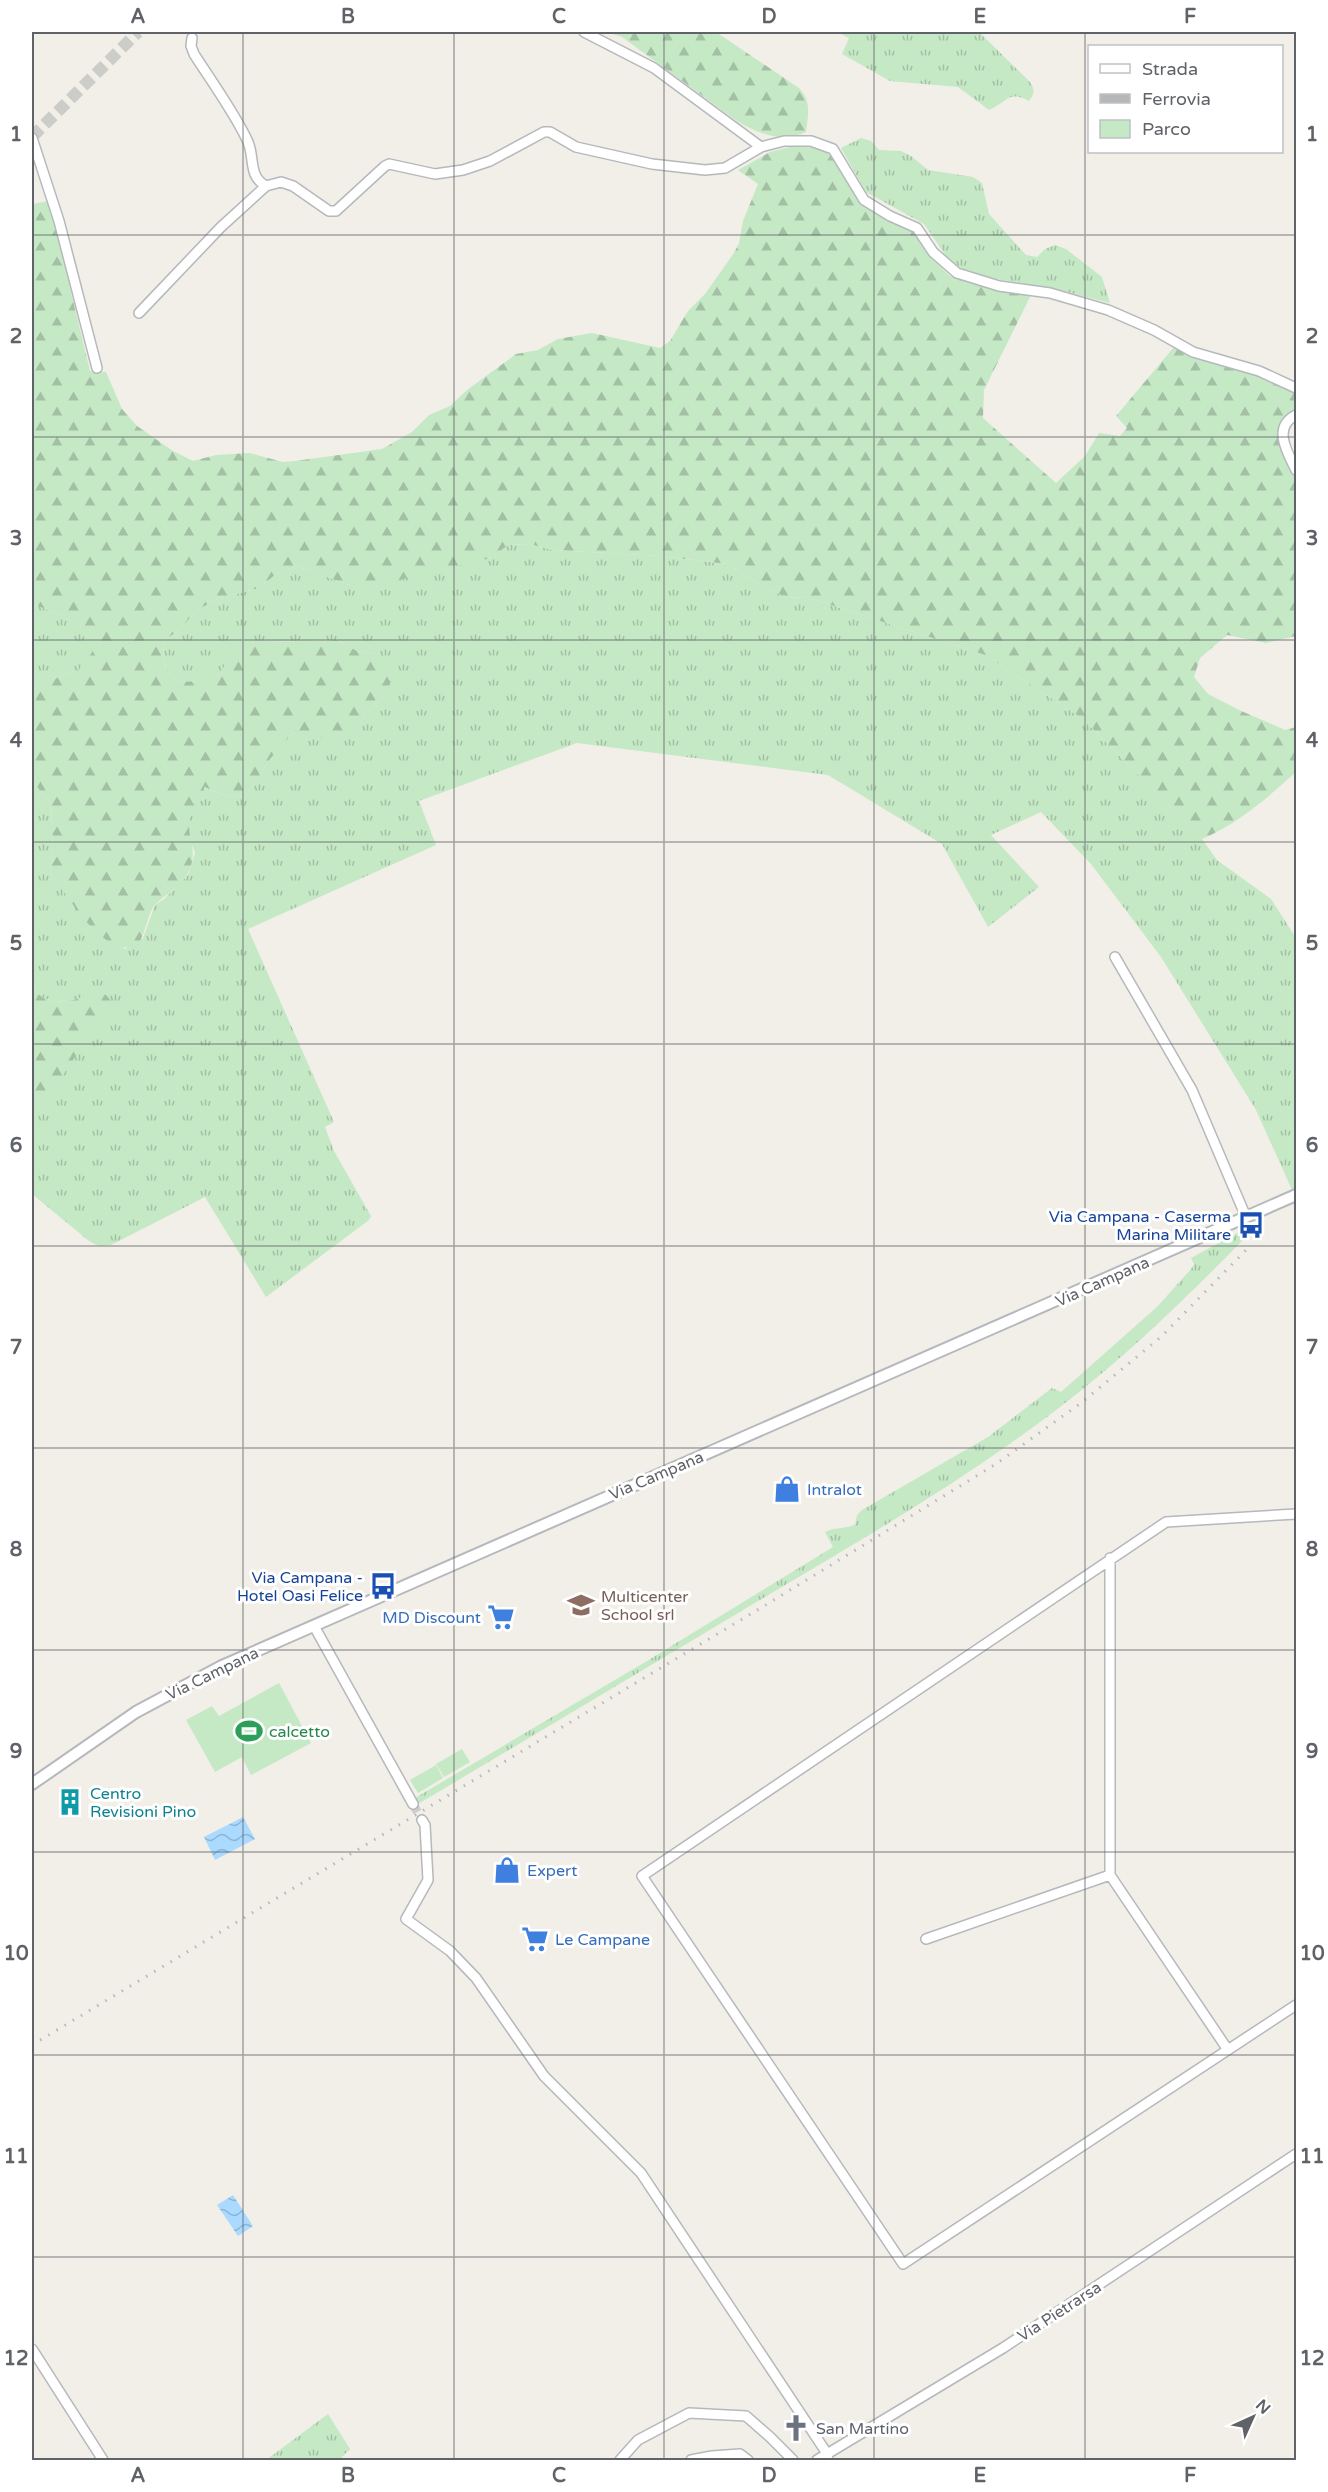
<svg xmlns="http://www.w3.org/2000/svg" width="1328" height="2492" viewBox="0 0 1328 2492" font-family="'Varela Round',sans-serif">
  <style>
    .grass { fill: url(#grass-tufts) }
    .forest { fill: url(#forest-firs) }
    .park { fill: #c5e8c5 }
    .water { fill: url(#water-waves) }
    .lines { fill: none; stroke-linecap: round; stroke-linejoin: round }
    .minor-tunnel { stroke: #ccccc8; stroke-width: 9; stroke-dasharray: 9 4.5; stroke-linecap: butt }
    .secondary-tunnel { stroke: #ccccc8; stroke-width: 12; stroke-dasharray: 12 6; stroke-linecap: butt }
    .minor-casing { stroke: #b5b8bc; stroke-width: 12 }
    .tertiary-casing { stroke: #b5b8bc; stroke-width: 14 }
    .minor { stroke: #fff; stroke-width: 9 }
    .tertiary { stroke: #fff; stroke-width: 10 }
    .rail { stroke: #b6b7b8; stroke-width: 3; stroke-dasharray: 1.5 8; stroke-linecap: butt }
    .grid { fill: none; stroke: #5f6368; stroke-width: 1.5; stroke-opacity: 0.55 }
    .labels { text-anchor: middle; stroke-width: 6; stroke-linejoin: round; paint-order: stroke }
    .transit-label { font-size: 16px; fill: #164399; stroke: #fff; text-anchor: end }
    .street-label { font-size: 16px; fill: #5f6368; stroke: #fff }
    .shop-label { font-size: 16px; fill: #366cbe; stroke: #fff; text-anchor: start }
    .education-label { font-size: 16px; fill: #785e54; stroke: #fff; text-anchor: start }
    .leisure-label { font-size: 16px; fill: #27864d; stroke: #fff; text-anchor: start }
    .culture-label { font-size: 16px; fill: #0d838f; stroke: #fff; text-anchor: start }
    .worship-label { font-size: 16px; fill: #5b616d; stroke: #fff; text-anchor: start }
    .neatline { fill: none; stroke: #5f6368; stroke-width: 2 }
    .grid-label { font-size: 20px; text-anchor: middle; font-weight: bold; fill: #5f6368 }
  </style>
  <defs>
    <pattern id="grass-tufts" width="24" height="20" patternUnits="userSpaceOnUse" patternTransform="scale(1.5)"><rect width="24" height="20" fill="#c5e8c5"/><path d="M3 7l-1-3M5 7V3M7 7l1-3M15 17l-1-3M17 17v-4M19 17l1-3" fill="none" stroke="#a3c0a4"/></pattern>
    <pattern id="forest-firs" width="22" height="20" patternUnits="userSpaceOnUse" patternTransform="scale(1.5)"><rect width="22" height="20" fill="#c5e8c5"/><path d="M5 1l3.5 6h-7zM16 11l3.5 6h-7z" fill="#a3c0a4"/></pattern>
    <pattern id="water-waves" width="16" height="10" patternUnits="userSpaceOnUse" patternTransform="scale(1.5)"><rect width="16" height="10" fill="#aadaff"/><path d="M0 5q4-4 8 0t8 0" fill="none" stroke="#8eb4d2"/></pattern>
  </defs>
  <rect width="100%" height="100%" fill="#f1efe8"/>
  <path class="grass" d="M843 32H979L1029 81C1035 89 1035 93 1029 101 1008 90 1008 102 989 110L958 87 890 81 842 54 849 38 841 34Z
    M861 138 871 141 879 150 901 151 911 156 928 170 973 177 982 183 989 214 1026 255 1037 257 1045 249 1055 245 1066 249 1102 277 1110 303 1060 290 991 278 958 267 949 260 924 224 866 192 841 148Z
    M530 544 553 550 660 556 727 564 765 588 786 597 809 598 985 655 1004 667 1083 719 1202 839 1217 860 1271 899 1296 938V1190L1293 1192 1256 1110 1161 957 1091 864 1041 812 991 835 1039 887 988 927 942 844 828 775 577 743 419 801 436 845 248 929 334 1122 325 1127 334 1151 371 1216 369 1220 266 1297 205 1197 111 1245 99 1246 89 1241 32 1194V1121L95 990C83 1000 57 1006 42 997 38 994 35 989 32 986V781L51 803 53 848 50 871C72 902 90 932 125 949L143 938 155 905 164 899 188 875 195 853 187 830 189 819 193 808 204 797 203 787 224 795 246 797 270 759 295 730 357 728 369 709 387 694 379 654 357 651 337 640 269 642 247 641 229 654 221 674 200 681 177 682 164 664 163 642 181 628 196 611 217 599 259 588 276 574 297 566 352 586 491 558 508 545Z
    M32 604 56 613 76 624 94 651 80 669 36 686 32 692Z
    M1239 1232 1245 1238C1192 1292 1138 1345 1079 1392 983 1469 875 1532 770 1594 653 1664 536 1734 418 1804L415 1798 647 1661 833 1547 825 1532C835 1527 844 1529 855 1525L857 1515 862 1510 988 1437 1052 1388 1061 1392 1158 1306 1191 1269 1194 1264 1191 1258Z
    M328 2414 350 2449 339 2460H266Z"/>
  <path class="forest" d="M607 32H716L799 88C812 102 808 114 806 132 783 144 757 133 737 121L622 37Z
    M794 146 817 148 831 155 857 198 865 207 912 229 934 261 950 276 995 289 1031 295 984 390 983 418 1056 483 1085 456 1099 433 1120 436 1127 428 1116 416 1174 347 1261 376 1296 392V409L1283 419 1280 432 1296 474V636L1266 643 1227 635 1200 658 1194 677 1208 694 1239 710 1285 730 1296 727V772C1267 798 1239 823 1202 839L1083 719 1004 667 985 655 809 598 786 597 765 588 727 564 660 556 553 550 530 544 508 545 491 558 374 586H352L297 566 276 574 259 588 217 599 196 611 181 628 163 642 164 664 177 682 200 681 221 674 229 654 246 640 269 642 337 640 357 651 379 654 392 672 387 694 369 709 357 728 341 743 295 730 270 759 246 797 224 795 204 787V797C172 829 204 841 188 873 182 886 164 895 155 905 147 914 146 935 136 947 100 955 68 896 50 871L53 848 51 803 32 781V692L36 686 80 669 93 651 76 624 56 613 32 604V204L49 201 90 371 106 372 122 409 137 426 173 451 193 461 216 455 249 453 283 462 295 461 382 449 412 432 429 415 450 406 467 390 516 354 538 350 558 339 592 333 660 348 670 341 688 311 705 294 734 253 739 243 743 221 758 184 738 170 770 152Z
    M32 986C35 989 38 994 42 997 57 1006 83 1000 95 990L106 995 112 1002 32 1121Z"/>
  <path class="park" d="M279 1683 311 1743 251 1775 242 1757 215 1772 186 1720 212 1706 219 1716Z
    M462 1749 470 1762 444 1777 436 1764Z
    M436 1765 443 1778 418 1793 410 1780Z"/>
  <path class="water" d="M243 1817 255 1839 215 1860 204 1837Z
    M233 2195 253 2226 238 2236 217 2205Z"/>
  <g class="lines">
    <path class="minor-tunnel" d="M413 1804 422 1820"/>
    <path class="secondary-tunnel" d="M32 137 138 32"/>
    <defs>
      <path id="minor" d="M584 32 654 68 761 147
        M192 38 191 46 194 54C210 79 236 115 248 142 255 159 248 176 266 186
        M32 138 59 221 97 368
        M139 313 221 227 266 186 281 182 293 186 329 211H336L385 166 389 164 435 174 463 170 490 161 544 132H550L576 147 652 164 705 170 725 168 761 147 784 141H811L833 149 864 200 890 216 917 228 933 252 957 273 999 286 1050 293 1108 310 1154 330 1193 352 1259 371 1296 388
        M1296 415C1272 427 1287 452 1296 470
        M1115 957 1192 1090 1246 1217
        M1296 1514 1166 1522 642 1876 903 2264 1296 2005
        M314 1626 413 1804
        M422 1820 425 1825 428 1880 406 1919 450 1951 476 1978 544 2076 641 2173 828 2455
        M1110 1875V1558
        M926 1939 1110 1875 1228 2050
        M32 2349 103 2460
        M620 2460 638 2440 689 2413 746 2416 770 2437 793 2460
        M691 2460 712 2456 740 2454 748 2460
        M817 2460 1003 2348 1296 2154"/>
      <path id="tertiary" d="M32 1784 136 1712 222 1666 1296 1195"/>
    </defs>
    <use href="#minor" class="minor-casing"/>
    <use href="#tertiary" class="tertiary-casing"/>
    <use href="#minor" class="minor"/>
    <use href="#tertiary" class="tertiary"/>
    <path class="rail" d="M32 2045 759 1609 996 1464 1081 1403 1162 1336 1250 1246"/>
  </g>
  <path class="grid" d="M243 32V2460M454 32V2460M664 32V2460M874 32V2460M1085 32V2460M32 235H1296M32 437H1296M32 640H1296M32 842H1296M32 1044H1296M32 1246H1296M32 1448H1296M32 1650H1296M32 1852H1296M32 2055H1296M32 2257H1296"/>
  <defs>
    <symbol id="bus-bare" viewBox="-9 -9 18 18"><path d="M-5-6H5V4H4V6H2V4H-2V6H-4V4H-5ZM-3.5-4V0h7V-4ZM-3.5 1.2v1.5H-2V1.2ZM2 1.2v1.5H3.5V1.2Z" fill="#1a4fb4" stroke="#fff" stroke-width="2.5" paint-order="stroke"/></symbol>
    <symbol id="shop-bare" viewBox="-9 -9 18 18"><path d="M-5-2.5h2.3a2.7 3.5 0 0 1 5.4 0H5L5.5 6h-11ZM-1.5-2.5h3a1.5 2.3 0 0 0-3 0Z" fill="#3f7fe0" stroke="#fff" stroke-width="2.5" paint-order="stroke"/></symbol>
    <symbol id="school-bare" viewBox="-9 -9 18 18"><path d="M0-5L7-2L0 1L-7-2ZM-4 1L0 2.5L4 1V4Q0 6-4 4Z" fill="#8d6e63" stroke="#fff" stroke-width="2.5" paint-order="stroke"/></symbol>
    <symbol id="supermarket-bare" viewBox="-9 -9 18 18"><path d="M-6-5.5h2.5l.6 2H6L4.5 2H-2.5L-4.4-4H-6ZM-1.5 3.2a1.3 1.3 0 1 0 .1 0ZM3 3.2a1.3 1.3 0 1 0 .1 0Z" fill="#3f7fe0" stroke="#fff" stroke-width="2.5" paint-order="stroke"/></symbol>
    <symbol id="stadium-bare" viewBox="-9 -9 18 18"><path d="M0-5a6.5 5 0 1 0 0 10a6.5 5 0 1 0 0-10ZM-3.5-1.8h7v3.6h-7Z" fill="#2e9e5b" stroke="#fff" stroke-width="2.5" paint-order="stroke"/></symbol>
    <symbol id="building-bare" viewBox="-9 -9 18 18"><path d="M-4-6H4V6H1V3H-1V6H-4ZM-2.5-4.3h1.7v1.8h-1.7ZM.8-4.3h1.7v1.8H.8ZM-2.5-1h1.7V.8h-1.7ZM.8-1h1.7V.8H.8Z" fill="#0f9aa8" stroke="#fff" stroke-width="2.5" paint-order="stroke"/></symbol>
    <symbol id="church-bare" viewBox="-9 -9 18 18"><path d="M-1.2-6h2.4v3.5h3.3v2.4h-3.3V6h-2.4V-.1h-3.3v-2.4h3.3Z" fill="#6b7280" stroke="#fff" stroke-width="2.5" paint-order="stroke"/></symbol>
  </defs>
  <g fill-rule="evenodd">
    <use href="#bus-bare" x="1232" y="1206" width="38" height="38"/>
    <use href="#shop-bare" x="768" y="1470" width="38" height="38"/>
    <use href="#bus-bare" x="364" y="1567" width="38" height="38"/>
    <use href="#school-bare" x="562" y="1586" width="38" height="38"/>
    <use href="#supermarket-bare" x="482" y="1598" width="38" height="38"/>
    <use href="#stadium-bare" x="230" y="1712" width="38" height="38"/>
    <use href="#building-bare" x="51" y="1783" width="38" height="38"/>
    <use href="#shop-bare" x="488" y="1851" width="38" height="38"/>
    <use href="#supermarket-bare" x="516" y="1920" width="38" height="38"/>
    <use href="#church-bare" x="777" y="2409" width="38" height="38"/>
  </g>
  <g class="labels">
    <g class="transit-label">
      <text x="1231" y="1222">Via Campana - Caserma<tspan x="1231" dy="18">Marina Militare</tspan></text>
      <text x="363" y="1583">Via Campana -<tspan x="363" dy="18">Hotel Oasi Felice</tspan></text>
    </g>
    <g class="street-label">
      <text transform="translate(1102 1281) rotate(-24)" y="6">Via Campana</text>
      <text transform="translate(656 1475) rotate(-23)" y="6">Via Campana</text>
      <text transform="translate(212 1673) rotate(-26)" y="6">Via Campana</text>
      <text transform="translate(1059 2311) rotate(-33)" y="6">Via Pietrarsa</text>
    </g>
    <g class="shop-label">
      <text x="807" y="1495">Intralot</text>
      <text x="481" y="1623" text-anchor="end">MD Discount</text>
      <text x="527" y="1876">Expert</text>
      <text x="555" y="1945">Le Campane</text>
    </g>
    <g class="education-label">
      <text x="601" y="1602">Multicenter<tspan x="601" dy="18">School srl</tspan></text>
    </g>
    <g class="leisure-label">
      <text x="269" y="1737">calcetto</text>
    </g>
    <g class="culture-label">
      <text x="90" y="1799">Centro<tspan x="90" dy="18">Revisioni Pino</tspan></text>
    </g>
    <g class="worship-label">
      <text x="816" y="2434">San Martino</text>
    </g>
  </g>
  <rect width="1328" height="2492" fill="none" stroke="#ffffff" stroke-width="66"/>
  <rect x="1088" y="45" width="195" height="108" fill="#ffffff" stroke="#bfc1c3" stroke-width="1.5"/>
  <rect x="1100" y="64" width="30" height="9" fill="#ffffff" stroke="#bfc1c3" stroke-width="1.5"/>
  <text x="1142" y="75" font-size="18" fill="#5f6368">Strada</text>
  <rect x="1100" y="94" width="30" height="9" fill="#b6b7b8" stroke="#bfc1c3" stroke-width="1.5"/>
  <text x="1142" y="105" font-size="18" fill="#5f6368">Ferrovia</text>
  <rect x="1100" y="120" width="30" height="18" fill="#c5e8c5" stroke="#bfc1c3" stroke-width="1.5"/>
  <text x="1142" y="135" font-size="18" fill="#5f6368">Parco</text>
  <g transform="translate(1253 2417) rotate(45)" stroke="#ffffff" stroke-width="4.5" paint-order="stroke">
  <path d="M0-4.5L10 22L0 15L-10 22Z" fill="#5f6368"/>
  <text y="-9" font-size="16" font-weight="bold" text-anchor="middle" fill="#5f6368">N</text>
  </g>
  <rect x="33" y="33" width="1262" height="2426" class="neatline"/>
  <g class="grid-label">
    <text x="138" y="23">A</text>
    <text x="348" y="23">B</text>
    <text x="559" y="23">C</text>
    <text x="769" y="23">D</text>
    <text x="980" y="23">E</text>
    <text x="1190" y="23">F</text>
    <text x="16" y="141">1</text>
    <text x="1312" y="141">1</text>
    <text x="16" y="343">2</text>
    <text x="1312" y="343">2</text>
    <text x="16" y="545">3</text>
    <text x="1312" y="545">3</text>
    <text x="16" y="747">4</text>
    <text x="1312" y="747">4</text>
    <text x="16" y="950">5</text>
    <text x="1312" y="950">5</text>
    <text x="16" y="1152">6</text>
    <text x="1312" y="1152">6</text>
    <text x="16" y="1354">7</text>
    <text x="1312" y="1354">7</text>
    <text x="16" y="1556">8</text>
    <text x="1312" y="1556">8</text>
    <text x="16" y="1758">9</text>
    <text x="1312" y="1758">9</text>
    <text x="16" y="1960">10</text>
    <text x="1312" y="1960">10</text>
    <text x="16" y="2163">11</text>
    <text x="1312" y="2163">11</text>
    <text x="16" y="2365">12</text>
    <text x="1312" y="2365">12</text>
    <text x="138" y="2482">A</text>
    <text x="348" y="2482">B</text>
    <text x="559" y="2482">C</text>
    <text x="769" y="2482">D</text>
    <text x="980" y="2482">E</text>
    <text x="1190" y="2482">F</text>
  </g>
</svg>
